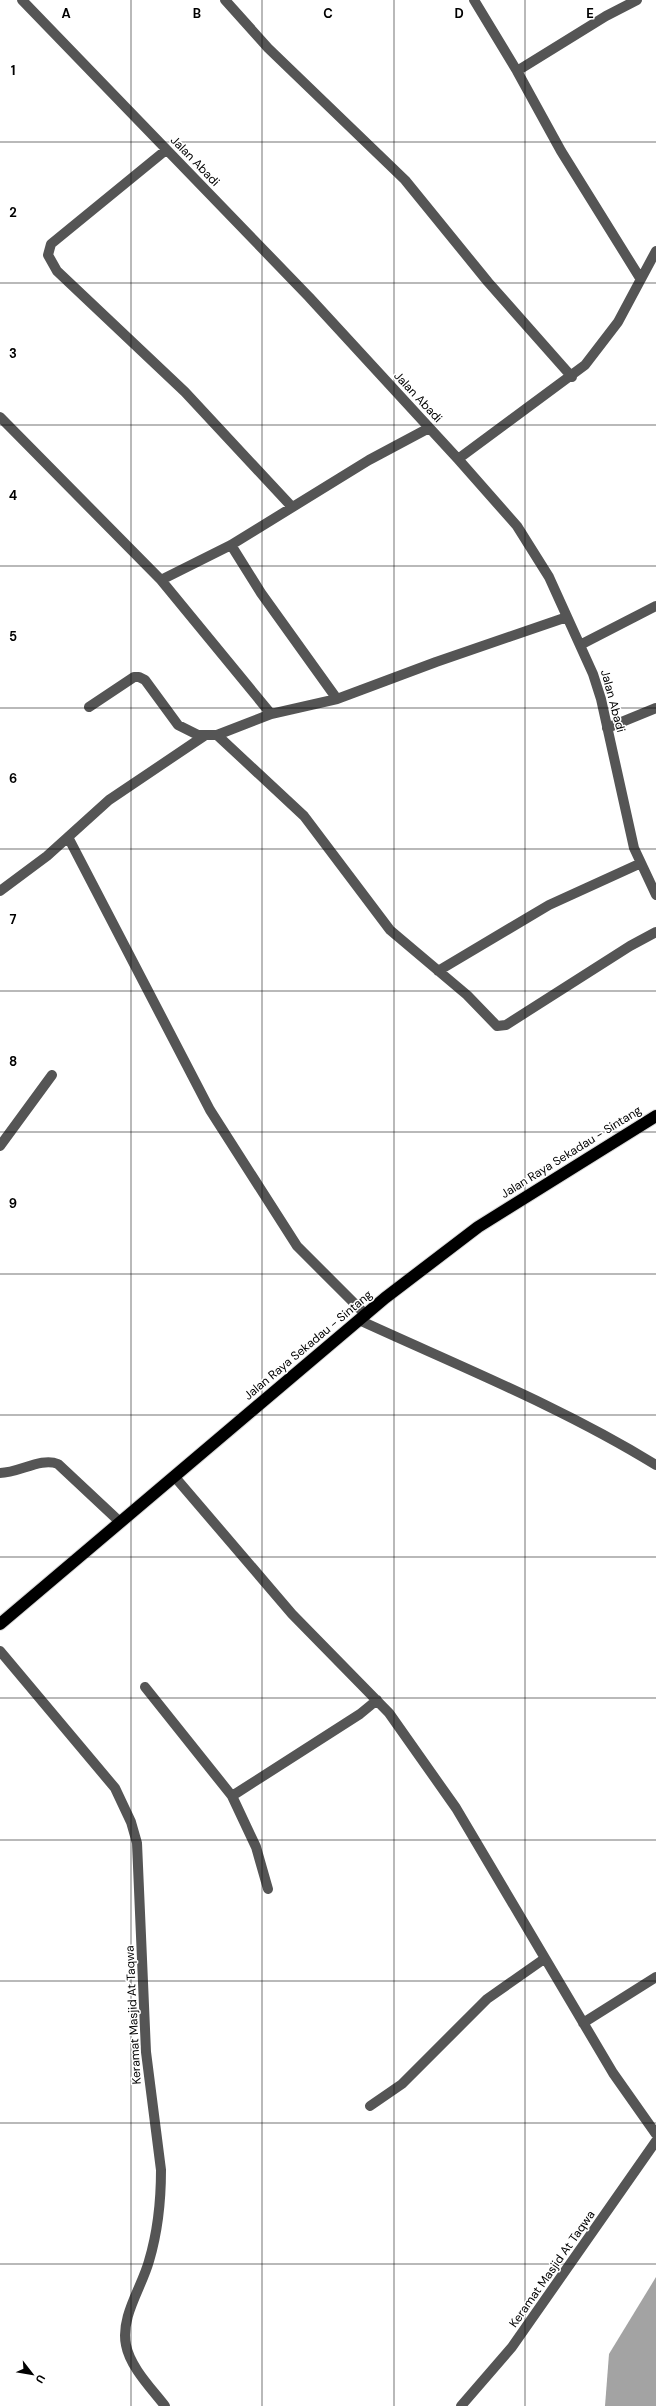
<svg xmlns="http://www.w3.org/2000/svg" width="656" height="2406" viewBox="0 0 656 2406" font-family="'DM Sans',sans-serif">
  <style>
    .water { fill: #a3a3a3 }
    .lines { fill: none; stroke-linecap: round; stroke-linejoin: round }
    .highway-casing { stroke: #dbdbdb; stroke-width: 14 }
    .minor { stroke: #555; stroke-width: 10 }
    .highway { stroke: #000; stroke-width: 12 }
    .grid { fill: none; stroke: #000; stroke-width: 1; stroke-opacity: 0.55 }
    .labels { text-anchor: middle; stroke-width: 3; stroke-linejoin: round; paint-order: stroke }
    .street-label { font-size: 12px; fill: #000; stroke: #fff }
    .grid-label { font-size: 13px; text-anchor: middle; font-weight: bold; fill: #000; stroke: #fff; stroke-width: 3; stroke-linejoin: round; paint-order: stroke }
  </style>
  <rect width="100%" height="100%" fill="#fff"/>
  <path class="water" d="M656 2277V2406H605L609 2354Z"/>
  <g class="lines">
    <defs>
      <path id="highway" d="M0 1624 385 1298 478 1227 656 1116"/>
    </defs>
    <use href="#highway" class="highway-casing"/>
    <path class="minor" d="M22 0 309 297 458 459 517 526 549 577 593 674 601 699 634 848 656 895
      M225 0 268 48 405 180 488 282 572 377
      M474 0 517 71 561 151 640 278
      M517 71 606 16 637 0
      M166 150 51 244 48 255 57 271 185 392 292 507
      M0 417 161 580 271 714
      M458 459 585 365 618 322 656 251
      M231 545 261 593 337 699
      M161 580 231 545 369 460 429 428
      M580 645 656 606
      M89 707 134 677H139L145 680 178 725 198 735H217L271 714 337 699 436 662 567 617
      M607 728 656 708
      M217 735 304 816 390 930 467 995 497 1026 506 1025 630 946 656 932
      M68 837 210 1110 297 1246 366 1315
      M0 891 47 856 109 800 204 736
      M438 971 549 905 639 864
      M0 1146 52 1075
      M359 1320C459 1366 562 1407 656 1465
      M0 1473C19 1473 41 1457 58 1464L120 1522
      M174 1476 292 1614 389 1713 456 1808 613 2073 656 2134
      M0 1651 115 1788 131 1822 137 1843 146 2052 161 2170C161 2201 158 2231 149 2261 142 2287 120 2317 126 2345 130 2367 152 2389 165 2406
      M145 1687 232 1796 256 1847 268 1889
      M232 1796 360 1714 377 1700
      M583 2023 656 1977
      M370 2106 402 2084 487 1999 544 1959
      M461 2406 512 2347 656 2141"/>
    <use href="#highway" class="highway"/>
  </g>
  <path class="grid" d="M131 0V2406M262 0V2406M394 0V2406M525 0V2406M0 142H656M0 283H656M0 425H656M0 566H656M0 708H656M0 849H656M0 991H656M0 1132H656M0 1274H656M0 1415H656M0 1557H656M0 1698H656M0 1840H656M0 1981H656M0 2123H656M0 2264H656"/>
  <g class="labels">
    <g class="street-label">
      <text transform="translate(195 161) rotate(46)" y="4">Jalan Abadi</text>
      <text transform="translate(418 397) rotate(47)" y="4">Jalan Abadi</text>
      <text transform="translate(613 701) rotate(75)" y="4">Jalan Abadi</text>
      <text transform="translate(571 1152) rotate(-32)" y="4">Jalan Raya Sekadau - Sintang</text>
      <text transform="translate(308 1345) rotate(-40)" y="4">Jalan Raya Sekadau - Sintang</text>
      <text transform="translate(133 2015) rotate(-93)" y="4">Keramat Masjid At Taqwa</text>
      <text transform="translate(552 2269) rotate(-55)" y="4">Keramat Masjid At Taqwa</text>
    </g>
  </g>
  <g class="grid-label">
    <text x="66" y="18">A</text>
    <text x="197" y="18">B</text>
    <text x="328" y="18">C</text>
    <text x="459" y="18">D</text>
    <text x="590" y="18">E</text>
    <text x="13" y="75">1</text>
    <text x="13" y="217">2</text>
    <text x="13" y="358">3</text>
    <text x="13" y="500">4</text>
    <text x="13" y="641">5</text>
    <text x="13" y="783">6</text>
    <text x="13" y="924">7</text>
    <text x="13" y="1066">8</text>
    <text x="13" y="1208">9</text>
  </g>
  <g transform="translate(32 2374) rotate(121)" stroke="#ffffff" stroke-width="3" paint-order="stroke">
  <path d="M0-3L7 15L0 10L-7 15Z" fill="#000000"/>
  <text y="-6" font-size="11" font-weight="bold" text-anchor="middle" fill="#000000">U</text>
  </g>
</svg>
